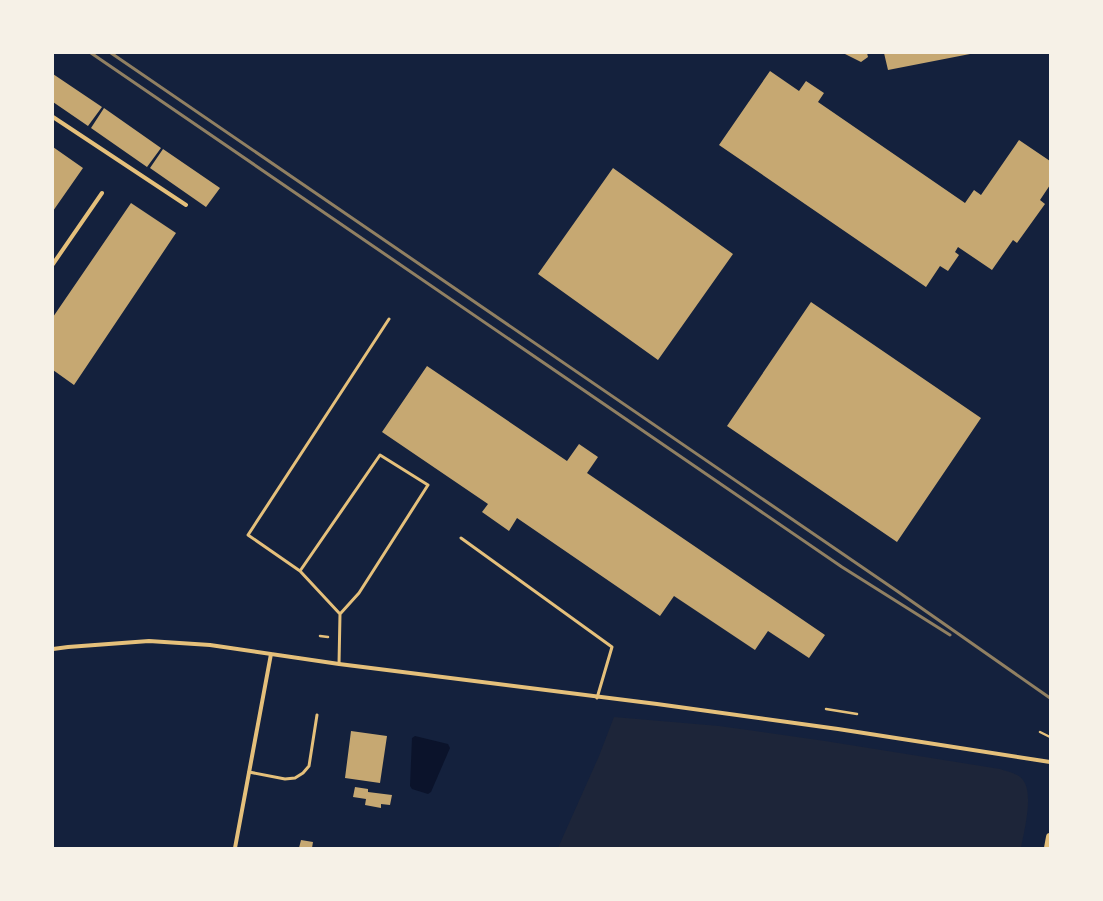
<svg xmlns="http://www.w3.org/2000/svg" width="1103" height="901" viewBox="0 0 1103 901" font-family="'Sofia Sans Condensed',sans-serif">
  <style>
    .green { fill: #1d2539 }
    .water { fill: #0b132b }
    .building { fill: #c6a872 }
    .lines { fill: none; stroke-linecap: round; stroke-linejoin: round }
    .path { stroke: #e5c07b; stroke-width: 2.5 }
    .service { stroke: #e5c07b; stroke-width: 3 }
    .minor { stroke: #e5c07b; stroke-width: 4 }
    .secondary { stroke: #e5c07b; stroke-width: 8 }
    .rail { stroke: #918062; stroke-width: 3 }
  </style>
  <rect width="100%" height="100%" fill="#14213d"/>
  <path class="green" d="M614 717 719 726 825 741 1000 769C1008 772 1018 773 1023 780 1034 794 1024 831 1021 848H558L599 756Z"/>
  <path class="water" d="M415 736 448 744 450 748 431 792 428 794 412 789 410 786 412 738Z"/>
  <path class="building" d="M843 53H867L868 57 861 62Z
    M884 53H970V54L888 70Z
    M770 71 799 91 806 81 824 93 818 102 965 203 974 190 981 195 1019 140 1050 161V185L1040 200 1045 204 1017 243 1013 240 992 270 958 247 955 252 959 255 948 271 940 266 926 287 719 145Z
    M53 74 102 107 88 126 53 102Z
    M104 108 161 148 147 167 91 128Z
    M53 147 83 168 53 211Z
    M163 149 220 188 206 207 150 168Z
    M613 168 733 254 658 360 538 274Z
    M131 203 176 233 74 385 53 370V317Z
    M811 302 981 418 897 542 727 426Z
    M427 366 567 461 579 444 598 457 587 473 825 635 809 658 768 631 755 650 674 596 660 616 517 518 509 531 482 512 488 504 382 432Z
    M351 731 387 736 380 783 345 778Z
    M355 787 368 789V792L392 795 390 805 381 804V808L365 805 366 799 353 797Z
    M301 840 313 842 312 848H299Z"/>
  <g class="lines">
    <path class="path" d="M320 636 328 637
      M826 709 857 714
      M1040 732 1050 737"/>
    <path class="service" d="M461 538 612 647 597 698
      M300 571 248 535 389 319
      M339 664 340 614 300 571 380 455 428 485 359 593 340 614
      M249 772 285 779 295 778 303 773 309 766 317 715"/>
    <path class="minor" d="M53 117 186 205
      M53 264 102 193
      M53 649 68 647 149 641 210 645 339 664 657 704 838 729 1050 762
      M235 848 271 654"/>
    <path class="secondary" d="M1048 848 1050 837"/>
    <path class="rail" d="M91 53 842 567 950 635
      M111 53 897 591 1050 698"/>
  </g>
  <rect width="1103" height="901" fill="none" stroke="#f6f1e7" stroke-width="108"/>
</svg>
